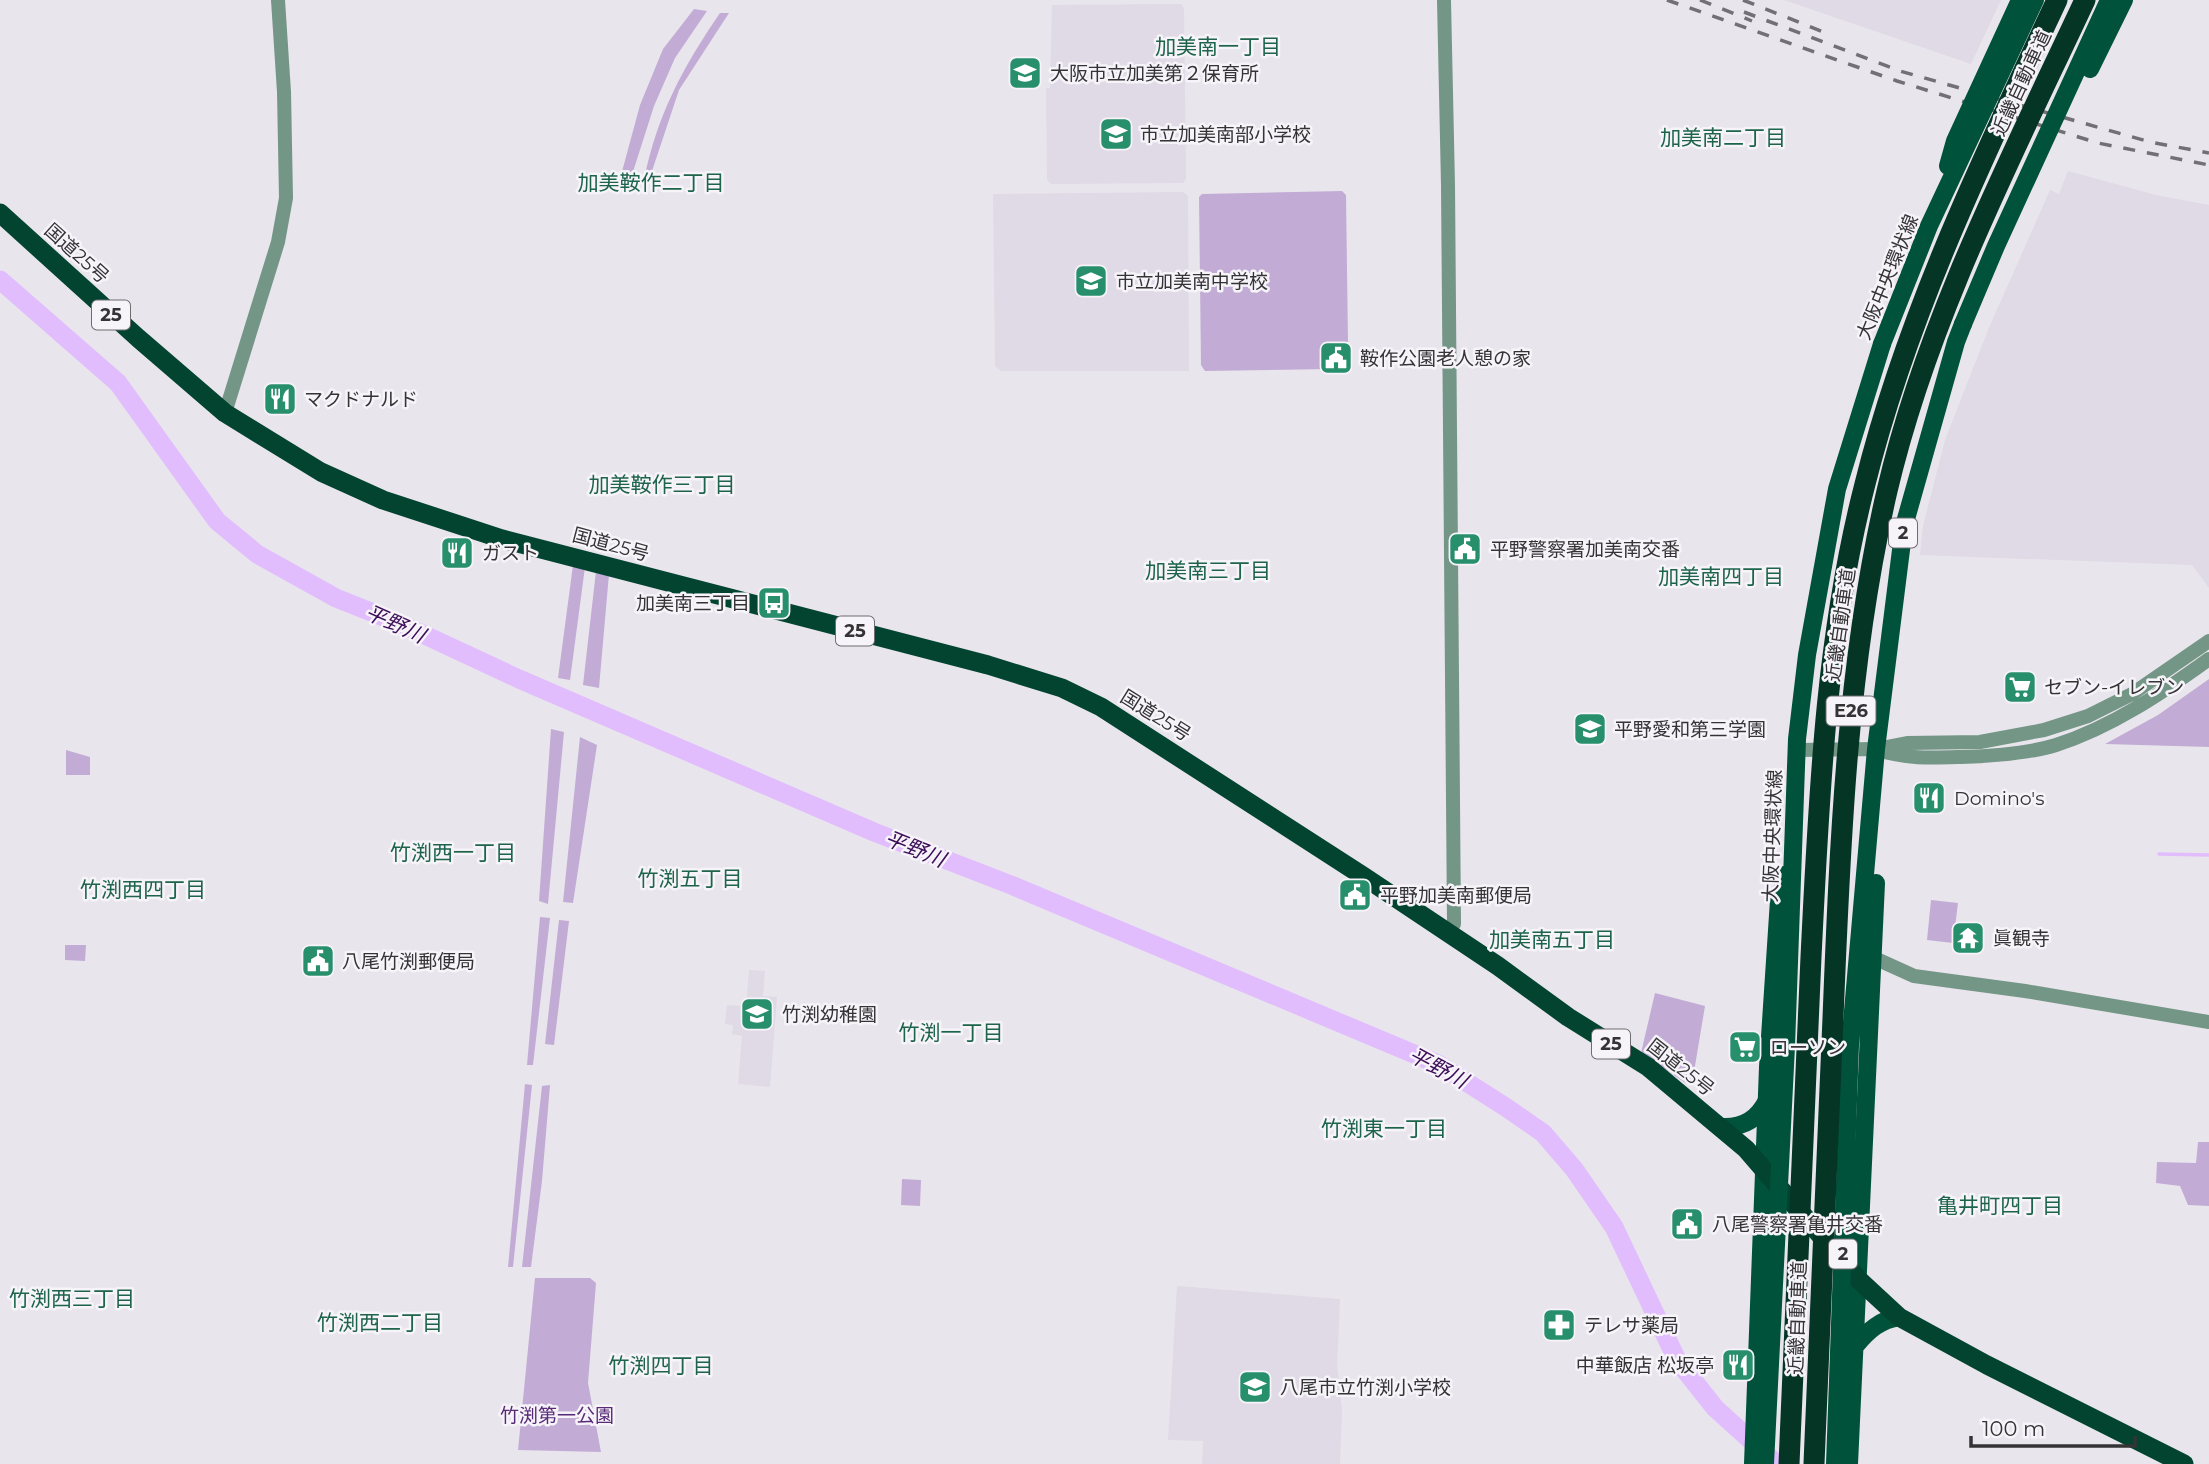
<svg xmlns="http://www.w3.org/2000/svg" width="2209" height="1464" viewBox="0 0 2209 1464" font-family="Montserrat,'Noto Sans JP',sans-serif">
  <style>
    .built { fill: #e0d9e6 }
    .green { fill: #c2acd5 }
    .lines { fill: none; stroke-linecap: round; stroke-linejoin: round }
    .stream { stroke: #e1bdfe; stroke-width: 3.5 }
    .river { stroke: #e1bdfe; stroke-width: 19 }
    .tertiary { stroke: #749687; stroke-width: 14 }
    .primary { stroke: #00523a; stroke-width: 18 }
    .trunk { stroke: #024430; stroke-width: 19 }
    .rail { stroke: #727074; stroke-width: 3.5; stroke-dasharray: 12 12; stroke-linecap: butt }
    .primary-bridge { stroke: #00523a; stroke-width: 18 }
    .motorway-bridge { stroke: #043525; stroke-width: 21 }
    .labels { text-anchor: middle; stroke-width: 5; stroke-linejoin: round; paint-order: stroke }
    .shield { fill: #f6f3f9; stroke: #6e6d70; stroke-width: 2 }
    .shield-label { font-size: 18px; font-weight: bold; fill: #343335 }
    .poi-label { font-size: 19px; fill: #343335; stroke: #f6f3f9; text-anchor: start }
    .street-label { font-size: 19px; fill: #343335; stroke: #f6f3f9 }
    .park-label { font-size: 19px; fill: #582b76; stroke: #f6f3f9 }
    .neighbourhood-label { font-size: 21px; fill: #1e644b; stroke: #f6f3f9 }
    .water-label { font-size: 21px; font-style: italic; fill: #3d0d58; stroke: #f6f3f9 }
  </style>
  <rect width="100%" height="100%" fill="#e9e5ec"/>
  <path class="built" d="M1784 0H2001L1971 64Z
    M1182 4 1184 9 1186 179 1183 183 1051 184 1047 180 1046 88H1050L1052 5Z
    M2068 171 2156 195 2209 205V588L2192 565 1920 555 1923 526 1945 440 1988 330 2050 190 2059 194Z
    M1183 192 1188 196 1189 371H1001L995 366 993 194Z
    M749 970 765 971 763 996 777 997 770 1087 738 1084 742 1036 732 1034 733 1025 725 1024 727 1005 746 1006Z
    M1177 1286 1340 1299 1337 1365 1342 1410 1340 1464H1202L1203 1441 1168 1440Z"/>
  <path class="green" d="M694 9 707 11 675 58 654 106 631 178 620 179 640 105 663 49Z
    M720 13H729L679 90 649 180H644C657 115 683 67 720 13Z
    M1342 191 1346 195 1348 342H1330V369L1205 371 1201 365 1199 197 1202 194Z
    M573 565 585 567 570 680 558 678Z
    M596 571 609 574 599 688 583 685Z
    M2209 679V747L2105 744 2158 715Z
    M551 729 564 732 548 904 539 901Z
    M580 737 597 745 573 903 563 902Z
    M66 750 90 757V775H66Z
    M1931 900 1958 903 1953 943 1927 940Z
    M540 917 550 918 533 1065H527Z
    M559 920 569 921 554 1045 545 1044Z
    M65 945H86L85 961 65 960Z
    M1655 993 1705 1006 1693 1078 1687 1084 1641 1053Z
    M525 1084 532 1085 513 1267H508Z
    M550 1085 542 1181 531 1267H522L542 1086Z
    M2198 1142H2209V1206L2188 1205 2180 1186 2156 1183 2157 1162 2196 1163Z
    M902 1179 921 1180 920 1206 901 1205Z
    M535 1278H590L596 1283 588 1383 601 1452 518 1450Z"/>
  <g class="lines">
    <path class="stream" d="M2159 854 2209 855"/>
    <path class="river" d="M0 280 118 383 217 521 257 554 336 598 401 624 519 679 874 832 1011 885 1438 1064 1507 1108 1543 1133 1574 1169 1614 1227 1677 1360 1715 1408 1777 1464"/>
    <path class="tertiary" d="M1444 0 1448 185 1454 924 1446 932
      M225 413 278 242 286 198 284 92 278 0
      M1796 750 1876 749 1907 743 1980 742 2044 730 2088 716 2132 694 2209 641
      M1877 750C1909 759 1929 758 1961 757 1992 756 2027 754 2056 745 2112 727 2162 693 2209 659
      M1872 957 1914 976 2025 991 2209 1022"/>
    <path class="primary" d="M1850 1045 1876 749 1904 526 1956 342 1963 324
      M1786 1046 1797 739 1807 655 1837 489 1882 344
      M1722 1127C1743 1128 1758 1119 1767 1100
      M1856 1345C1869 1330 1880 1320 1899 1317
      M1753 1464 1768 1067 1779 900 1787 874
      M1849 1464 1876 883"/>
    <path class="trunk" d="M0 213 138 338 225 413 321 472 383 500 502 539 988 665 1062 688 1101 707 1363 876 1498 966 1568 1017 1648 1067 1746 1149 1859 1280 1899 1317 1987 1365 2184 1464"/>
    <path class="rail" d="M1667 0 1897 81 2098 143 2209 165
      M1700 0 1752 21
      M1743 0 1831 35
      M1744 12 1900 71 2150 142 2209 153"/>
    <path class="primary-bridge" d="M2090 69 2124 0
      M1948 166 1955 141 2020 0
      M1963 324 1996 246 2109 0
      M1882 344 1929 226 2035 0
      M1765 1464 1786 1046
      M1835 1464 1850 1045"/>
    <path class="motorway-bridge" d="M1789 1464C1796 1295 1803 1126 1811 957 1819 799 1825 639 1865 484 1907 315 1983 158 2057 0
      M1814 1464C1820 1315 1827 1166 1833 1018 1840 841 1847 664 1887 491 1927 320 2011 158 2085 0"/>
  </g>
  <defs>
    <symbol id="school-square" viewBox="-11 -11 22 22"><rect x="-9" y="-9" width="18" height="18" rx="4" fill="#288f6c" stroke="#f6f3f9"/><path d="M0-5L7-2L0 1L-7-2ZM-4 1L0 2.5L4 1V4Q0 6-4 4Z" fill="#fff"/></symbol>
    <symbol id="civic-square" viewBox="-11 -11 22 22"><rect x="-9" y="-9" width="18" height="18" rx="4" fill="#288f6c" stroke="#f6f3f9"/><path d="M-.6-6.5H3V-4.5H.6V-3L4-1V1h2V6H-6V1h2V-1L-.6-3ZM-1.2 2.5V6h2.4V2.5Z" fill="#fff"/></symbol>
    <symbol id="restaurant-square" viewBox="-11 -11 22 22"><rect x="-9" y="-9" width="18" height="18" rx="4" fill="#288f6c" stroke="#f6f3f9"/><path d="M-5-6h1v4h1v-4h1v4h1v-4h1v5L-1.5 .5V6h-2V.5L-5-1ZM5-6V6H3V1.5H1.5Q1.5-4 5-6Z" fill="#fff"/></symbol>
    <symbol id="bus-square" viewBox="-11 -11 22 22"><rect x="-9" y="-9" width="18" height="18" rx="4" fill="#288f6c" stroke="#f6f3f9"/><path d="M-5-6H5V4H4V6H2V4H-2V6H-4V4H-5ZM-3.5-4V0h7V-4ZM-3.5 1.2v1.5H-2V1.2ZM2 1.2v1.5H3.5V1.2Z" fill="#fff"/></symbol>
    <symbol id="supermarket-square" viewBox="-11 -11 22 22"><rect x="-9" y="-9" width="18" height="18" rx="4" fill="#288f6c" stroke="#f6f3f9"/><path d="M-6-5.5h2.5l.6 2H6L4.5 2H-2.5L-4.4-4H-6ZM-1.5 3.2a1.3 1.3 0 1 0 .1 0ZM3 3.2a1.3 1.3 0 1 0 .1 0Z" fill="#fff"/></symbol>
    <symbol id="temple-square" viewBox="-11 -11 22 22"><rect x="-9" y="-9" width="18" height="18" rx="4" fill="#288f6c" stroke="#f6f3f9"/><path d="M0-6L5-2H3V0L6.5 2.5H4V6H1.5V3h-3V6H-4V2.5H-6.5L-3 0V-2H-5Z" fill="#fff"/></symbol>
    <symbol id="pharmacy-square" viewBox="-11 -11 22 22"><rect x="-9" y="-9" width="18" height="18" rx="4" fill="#288f6c" stroke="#f6f3f9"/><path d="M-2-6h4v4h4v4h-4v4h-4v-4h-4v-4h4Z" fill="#fff"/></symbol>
  </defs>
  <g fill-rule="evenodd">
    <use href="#school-square" x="1006" y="54" width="38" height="38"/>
    <use href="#school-square" x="1097" y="115" width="38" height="38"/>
    <use href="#school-square" x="1072" y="262" width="38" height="38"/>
    <use href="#civic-square" x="1317" y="339" width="38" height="38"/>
    <use href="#restaurant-square" x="261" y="380" width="38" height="38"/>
    <use href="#civic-square" x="1446" y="530" width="38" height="38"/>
    <use href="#restaurant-square" x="438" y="534" width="38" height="38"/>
    <use href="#bus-square" x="755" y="584" width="38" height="38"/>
    <use href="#supermarket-square" x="2001" y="668" width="38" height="38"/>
    <use href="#school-square" x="1571" y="710" width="38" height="38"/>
    <use href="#restaurant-square" x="1910" y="779" width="38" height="38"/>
    <use href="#civic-square" x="1336" y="876" width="38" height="38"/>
    <use href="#temple-square" x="1949" y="919" width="38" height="38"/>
    <use href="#civic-square" x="299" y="942" width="38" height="38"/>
    <use href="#school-square" x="738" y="995" width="38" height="38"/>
    <use href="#supermarket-square" x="1726" y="1028" width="38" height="38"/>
    <use href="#civic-square" x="1668" y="1205" width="38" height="38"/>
    <use href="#pharmacy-square" x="1540" y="1306" width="38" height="38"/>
    <use href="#restaurant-square" x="1719" y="1346" width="38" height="38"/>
    <use href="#school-square" x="1236" y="1368" width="38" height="38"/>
  </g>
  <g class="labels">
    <g class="shield">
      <rect x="92" y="300.5" width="38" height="29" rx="5"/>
      <rect x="1889" y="518.5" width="28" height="29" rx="5"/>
      <rect x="836" y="616.5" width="38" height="29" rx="5"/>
      <rect x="1826.5" y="696.5" width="49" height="29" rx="5"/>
      <rect x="1592" y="1029.5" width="38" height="29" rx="5"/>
      <rect x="1829" y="1239.5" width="28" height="29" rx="5"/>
    </g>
    <g class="shield-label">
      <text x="111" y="321">25</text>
      <text x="1903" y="539">2</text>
      <text x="855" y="637">25</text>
      <text x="1851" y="717">E26</text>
      <text x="1611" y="1050">25</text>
      <text x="1843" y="1260">2</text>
    </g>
    <g class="poi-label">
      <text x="1050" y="80">大阪市立加美第２保育所</text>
      <text x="1140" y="141">市立加美南部小学校</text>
      <text x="1116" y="288">市立加美南中学校</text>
      <text x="1360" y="365">鞍作公園老人憩の家</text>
      <text x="304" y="406">マクドナルド</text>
      <text x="1490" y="556">平野警察署加美南交番</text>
      <text x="482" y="560">ガスト</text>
      <text x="750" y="610" text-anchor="end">加美南三丁目</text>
      <text x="2044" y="694">セブン-イレブン</text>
      <text x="1614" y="736">平野愛和第三学園</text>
      <text x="1954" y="805">Domino's</text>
      <text x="1380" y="902">平野加美南郵便局</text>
      <text x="1993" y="945">眞観寺</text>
      <text x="342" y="968">八尾竹渕郵便局</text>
      <text x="782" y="1021">竹渕幼稚園</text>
      <text x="1770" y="1054">ローソン</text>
      <text x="1712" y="1231">八尾警察署亀井交番</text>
      <text x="1584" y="1332">テレサ薬局</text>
      <text x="1714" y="1372" text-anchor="end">中華飯店 松坂亭</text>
      <text x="1280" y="1394">八尾市立竹渕小学校</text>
    </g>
    <g class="street-label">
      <text transform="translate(2021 83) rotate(-65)" y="7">近畿自動車道</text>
      <text transform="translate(77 253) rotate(42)" y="7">国道25号</text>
      <text transform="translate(1887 277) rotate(-68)" y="7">大阪中央環状線</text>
      <text transform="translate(611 544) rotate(15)" y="7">国道25号</text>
      <text transform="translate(1840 625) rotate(-82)" y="7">近畿自動車道</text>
      <text transform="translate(1156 715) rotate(32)" y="7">国道25号</text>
      <text transform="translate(1772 836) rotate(-88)" y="7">大阪中央環状線</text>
      <text transform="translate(1681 1067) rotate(38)" y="7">国道25号</text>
      <text transform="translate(1797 1318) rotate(-88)" y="7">近畿自動車道</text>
    </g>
    <g class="park-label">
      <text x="557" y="1422">竹渕第一公園</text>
    </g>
    <g class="neighbourhood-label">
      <text x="1218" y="54">加美南一丁目</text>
      <text x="1723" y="145">加美南二丁目</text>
      <text x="651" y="190">加美鞍作二丁目</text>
      <text x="662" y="492">加美鞍作三丁目</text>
      <text x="1208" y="578">加美南三丁目</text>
      <text x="1721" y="584">加美南四丁目</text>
      <text x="453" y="860">竹渕西一丁目</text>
      <text x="690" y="886">竹渕五丁目</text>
      <text x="143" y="897">竹渕西四丁目</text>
      <text x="1552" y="947">加美南五丁目</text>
      <text x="951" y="1040">竹渕一丁目</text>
      <text x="1384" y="1136">竹渕東一丁目</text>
      <text x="2000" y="1213">亀井町四丁目</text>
      <text x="72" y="1306">竹渕西三丁目</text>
      <text x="380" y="1330">竹渕西二丁目</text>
      <text x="661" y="1373">竹渕四丁目</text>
    </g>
    <g class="water-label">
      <text transform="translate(395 624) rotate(24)" y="7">平野川</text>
      <text transform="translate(915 849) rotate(22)" y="7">平野川</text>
      <text transform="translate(1438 1068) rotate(28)" y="7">平野川</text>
    </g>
  </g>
  <path d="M1971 1436v10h164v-10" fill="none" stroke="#343335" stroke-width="3.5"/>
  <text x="1982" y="1436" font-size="21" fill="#343335" stroke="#f6f3f9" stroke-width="5" paint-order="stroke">100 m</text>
</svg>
